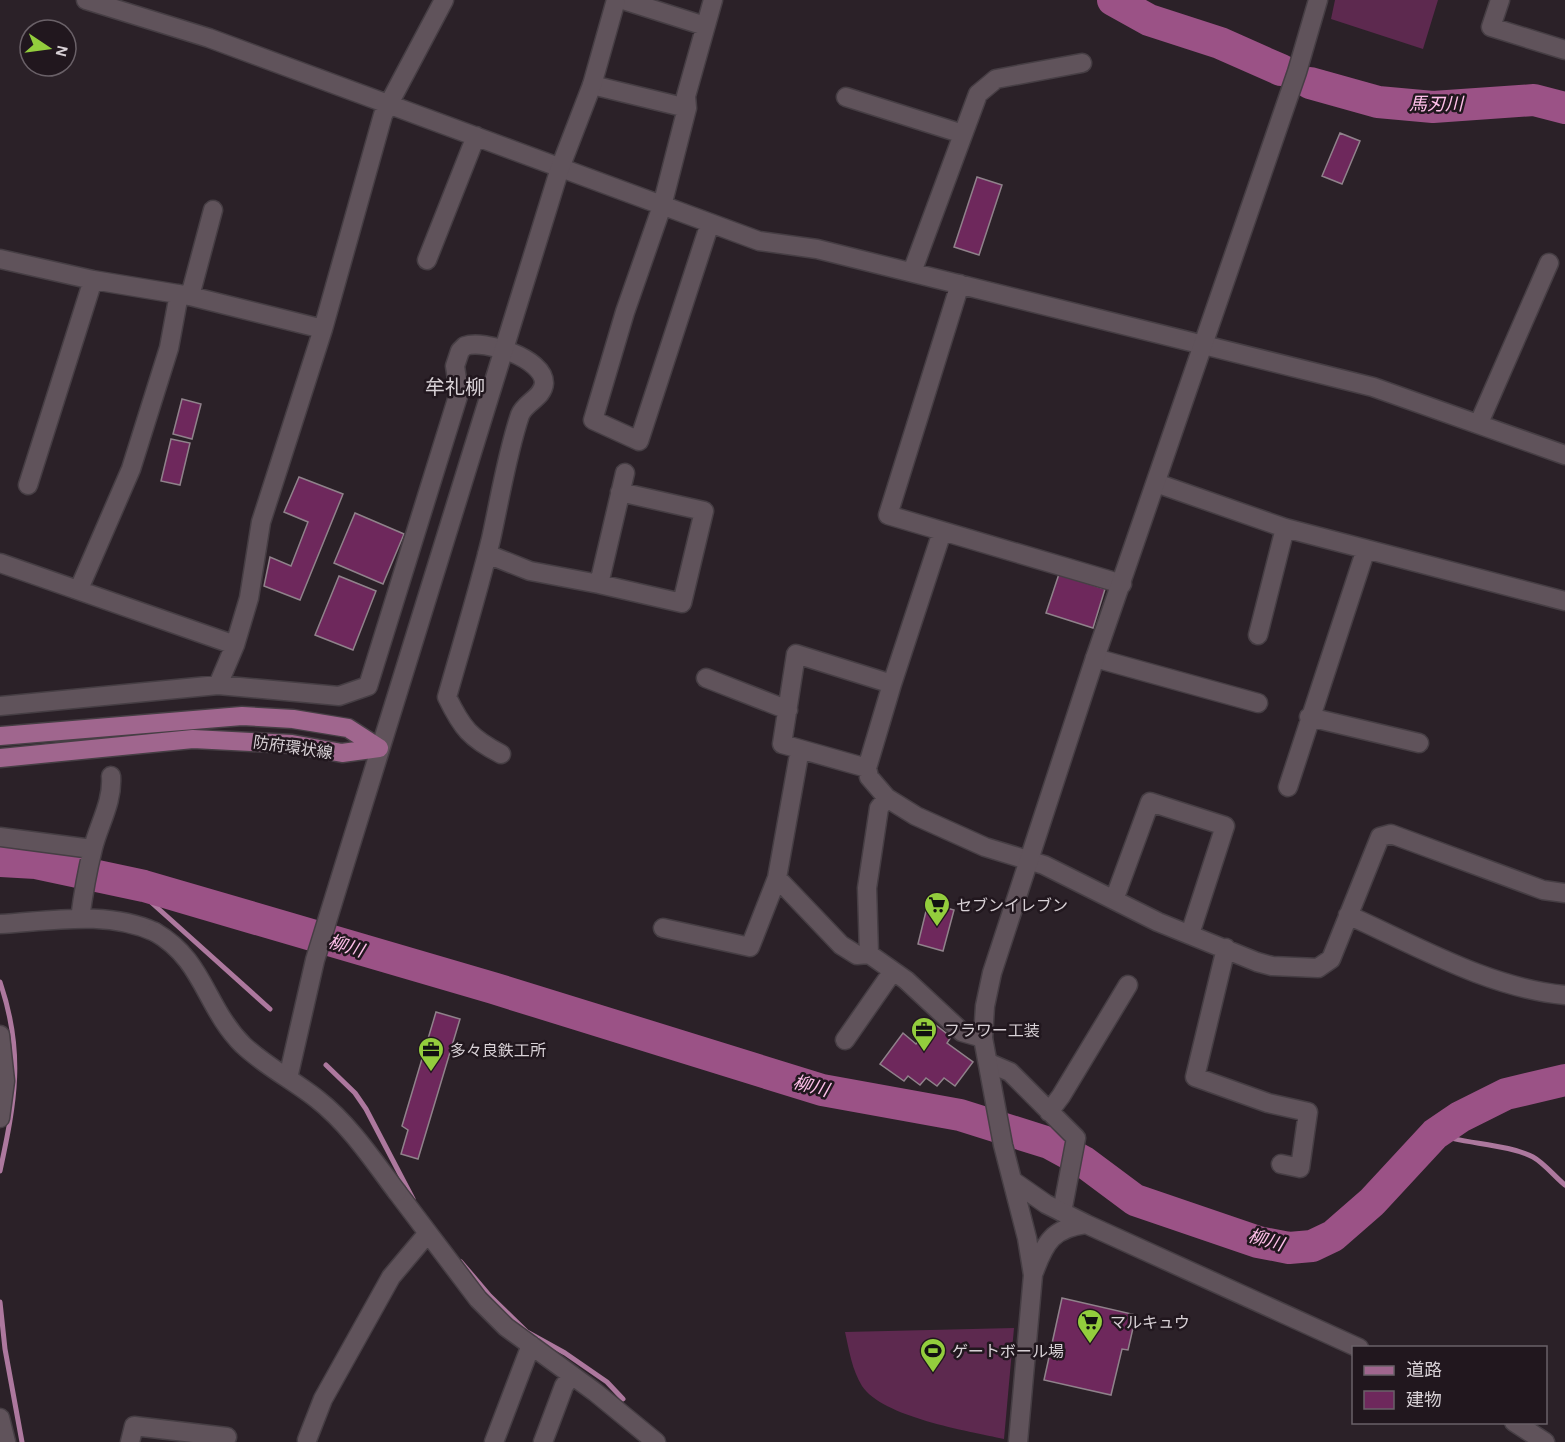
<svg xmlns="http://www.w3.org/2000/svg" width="1565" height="1442" viewBox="0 0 1565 1442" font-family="'Alegreya Sans','Noto Sans JP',sans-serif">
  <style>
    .pitch { fill: #5d294f }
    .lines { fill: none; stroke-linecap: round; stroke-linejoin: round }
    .stream { stroke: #ad789e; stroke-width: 5 }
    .river { stroke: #9b5286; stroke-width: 32 }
    .building { fill: #6e285c; stroke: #90828b; stroke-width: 1.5 }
    .street-casing { stroke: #463e44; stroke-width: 21 }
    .secondary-casing { stroke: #463e44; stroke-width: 21 }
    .primary-casing { stroke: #463e44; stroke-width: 21 }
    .street { stroke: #60535b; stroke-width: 18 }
    .secondary { stroke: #60535b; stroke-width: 18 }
    .primary { stroke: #a0668e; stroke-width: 18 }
    .labels { text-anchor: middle; stroke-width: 5; stroke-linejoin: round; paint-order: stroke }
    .street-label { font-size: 16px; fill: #d8d1d6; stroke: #21171e }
    .poi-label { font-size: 16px; fill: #d8d1d6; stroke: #21171e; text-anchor: start }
    .water-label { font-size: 18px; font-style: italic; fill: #ffc0ea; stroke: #21171e }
    .quarter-label { font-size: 20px; fill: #d8d1d6; stroke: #21171e }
  </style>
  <rect width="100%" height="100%" fill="#2b2128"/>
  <path class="pitch" d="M1335 0H1438L1423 49 1331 19Z
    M1014 1328 1004 1439C968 1431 882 1417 862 1386 852 1370 849 1350 845 1332Z"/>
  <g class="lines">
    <path class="stream" d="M144 886 152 903 270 1009
      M0 982C24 1052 15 1102 0 1171
      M326 1065 355 1093 366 1109 413 1199
      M1435 1134C1465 1144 1508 1144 1533 1157 1544 1163 1555 1177 1565 1185
      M461 1262 490 1296 527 1332 565 1353 607 1382 623 1399
      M0 1302 5 1349 22 1442"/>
    <path class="river" d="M1113 0 1149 20 1220 43 1281 70
      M1310 83 1378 102 1433 107 1534 100 1565 108
      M0 861 36 863 144 886 493 988 822 1090 960 1115 1049 1143 1084 1162 1135 1200 1258 1242 1289 1248 1312 1246 1333 1236 1372 1202 1435 1134 1460 1117 1506 1094 1565 1080"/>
  </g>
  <path class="building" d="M1340 133 1360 141 1342 184 1322 176Z
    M977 177 1002 185 979 255 954 247Z
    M182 399 201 404 192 439 173 434Z
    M171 439 190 443 180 485 161 481Z
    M299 477 343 494 300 600 264 586 270 557 291 566 308 522 284 512Z
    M355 513 404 534 383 584 334 563Z
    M1059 574 1105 589 1093 628 1046 613Z
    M339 576 376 591 353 650 315 635Z
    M928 903 954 910 943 951 918 944Z
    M436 1012 460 1019 418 1159 401 1154 408 1130 402 1126Z
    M932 1022 951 1037 947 1043 973 1062 955 1086 944 1078 937 1086 926 1078 920 1085 908 1076 904 1081 880 1064 903 1033 916 1044Z
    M1062 1298 1136 1315 1128 1350 1122 1349 1111 1395 1044 1380Z"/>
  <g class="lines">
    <defs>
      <path id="street" d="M86 0 209 38 759 241 817 249 1373 387 1565 455
        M623 0 705 26
        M1500 0 1491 27 1565 50
        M592 85 687 108
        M846 97 963 134
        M710 223 639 441 593 420 625 312 662 206 687 108 686 96 713 0
        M0 259 93 280 190 296 323 329
        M427 260 476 136
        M912 272 978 94 996 79 1082 63
        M960 284 888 515 1122 584
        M190 296 213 210
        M1479 423 1549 263
        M1156 483 1285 528 1565 601
        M28 485 93 280
        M487 554 530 571 599 584 625 473
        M0 563 235 645
        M599 584 682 603 704 511 620 492
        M79 589 131 469 169 348 179 294
        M1258 635 1285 528
        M1095 658 1258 703
        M706 678 788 710
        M892 684 796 654 782 744 867 768 869 777 887 798 916 816 985 847 1044 865 1158 922 1257 962 1272 966 1318 968 1331 959 1380 837 1391 834 1543 890 1565 893
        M218 685 235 645 249 598 261 522 323 329 383 115 444 0
        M0 706 218 685 339 696 368 686 459 393 455 366 460 351 465 346C484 339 544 358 544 383 543 398 525 402 520 415 507 454 500 498 491 539 478 592 462 644 447 697 462 728 470 738 501 754
        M1309 717 1419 743
        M800 749 777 878 841 945 857 955 869 954
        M867 768 892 684 942 532
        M1288 787 1366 549
        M887 798 879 808 867 888 869 954 906 980 962 1032 983 1038
        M0 837 92 849
        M1114 900 1150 802 1225 826 1190 934
        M1348 915C1417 946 1489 988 1565 995
        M80 919C83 895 87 872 93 848 99 824 113 802 111 776
        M0 924C51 921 107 910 155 932
        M663 928 750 947 777 878
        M1226 948 1195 1077 1268 1103 1308 1112 1300 1168 1281 1164
        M0 1035 5 1081 0 1118
        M845 1040 893 971
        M989 1063 1010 1072 1076 1138 1062 1212
        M1049 1112 1061 1096 1128 985
        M397 1192 478 1299 506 1327 595 1392 656 1442
        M0 1418 6 1442
        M307 1440 323 1399 391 1277 428 1233
        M130 1442 134 1426 227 1437
        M494 1442 531 1345
        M543 1442 564 1386 572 1375"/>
      <path id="secondary" d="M155 932C204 960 205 1007 243 1045 265 1066 293 1080 317 1099 349 1124 373 1160 397 1192
        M288 1078 315 960 560 168 592 85 616 0
        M1013 1181 1046 1204 1086 1224C1053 1228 1045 1242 1034 1272
        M1086 1224 1359 1348
        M1514 1422 1545 1442
        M1018 1442 1033 1275 1027 1238 1003 1145 983 1038 985 1006 992 973 1095 658 1297 72 1318 0"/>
      <path id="primary" d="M0 736 242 716 293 719 348 728 379 748
        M0 758 193 739 292 744 342 753 379 748"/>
    </defs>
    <use href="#street" class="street-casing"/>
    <use href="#secondary" class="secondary-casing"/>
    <use href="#primary" class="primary-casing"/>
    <use href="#street" class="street"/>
    <use href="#secondary" class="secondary"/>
    <use href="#primary" class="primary"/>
  </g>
  <defs>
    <symbol id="supermarket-pin" viewBox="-11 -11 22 30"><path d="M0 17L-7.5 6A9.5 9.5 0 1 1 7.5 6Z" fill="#93cd3d" stroke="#21171e"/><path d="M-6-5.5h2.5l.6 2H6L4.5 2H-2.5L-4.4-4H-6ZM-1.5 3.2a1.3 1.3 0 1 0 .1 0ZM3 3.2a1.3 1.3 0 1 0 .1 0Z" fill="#111"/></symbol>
    <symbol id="office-pin" viewBox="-11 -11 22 30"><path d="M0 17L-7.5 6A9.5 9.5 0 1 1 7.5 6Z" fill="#93cd3d" stroke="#21171e"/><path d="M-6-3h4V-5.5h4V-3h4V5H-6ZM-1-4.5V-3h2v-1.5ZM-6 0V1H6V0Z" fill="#111"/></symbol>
    <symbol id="stadium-pin" viewBox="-11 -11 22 30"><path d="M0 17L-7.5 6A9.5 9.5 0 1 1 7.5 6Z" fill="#93cd3d" stroke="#21171e"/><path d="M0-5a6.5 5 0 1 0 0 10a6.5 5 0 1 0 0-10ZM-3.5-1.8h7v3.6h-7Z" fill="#111"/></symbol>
  </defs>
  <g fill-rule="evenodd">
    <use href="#supermarket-pin" x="922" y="890" width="30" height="40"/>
    <use href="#office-pin" x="909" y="1015" width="30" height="40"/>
    <use href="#office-pin" x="416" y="1035" width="30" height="40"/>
    <use href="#supermarket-pin" x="1075" y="1307" width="30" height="40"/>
    <use href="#stadium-pin" x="918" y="1336" width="30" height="40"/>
  </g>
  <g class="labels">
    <g class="street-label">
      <text transform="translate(293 747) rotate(8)" y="6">防府環状線</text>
    </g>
    <g class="poi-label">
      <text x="956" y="911">セブンイレブン</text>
      <text x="944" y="1036">フラワー工装</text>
      <text x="450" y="1056">多々良鉄工所</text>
      <text x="1110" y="1328">マルキュウ</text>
      <text x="952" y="1357">ゲートボール場</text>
    </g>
    <g class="water-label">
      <text x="1436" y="110">馬刃川</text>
      <text transform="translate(346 946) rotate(17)" y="6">柳川</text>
      <text transform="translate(811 1086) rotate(15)" y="6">柳川</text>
      <text transform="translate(1266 1240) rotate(16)" y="6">柳川</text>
    </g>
    <g class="quarter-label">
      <text x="455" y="394">牟礼柳</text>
    </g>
  </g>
  <rect x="1352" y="1346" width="195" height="78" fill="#21171e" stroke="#6a6168" stroke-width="1.5"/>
  <rect x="1364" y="1366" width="30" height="9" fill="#a0668e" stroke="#6a6168" stroke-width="1.5"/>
  <text x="1406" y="1376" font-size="18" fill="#d8d1d6">道路</text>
  <rect x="1364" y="1391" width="30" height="18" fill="#6e285c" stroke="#6a6168" stroke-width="1.5"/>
  <text x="1406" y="1406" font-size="18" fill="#d8d1d6">建物</text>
  <g transform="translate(48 48) rotate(103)"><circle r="28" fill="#21171e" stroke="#6a6168" stroke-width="1.5"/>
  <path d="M0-4.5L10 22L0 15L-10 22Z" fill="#93cd3d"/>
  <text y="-9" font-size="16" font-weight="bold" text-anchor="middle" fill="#d8d1d6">N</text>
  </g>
</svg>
